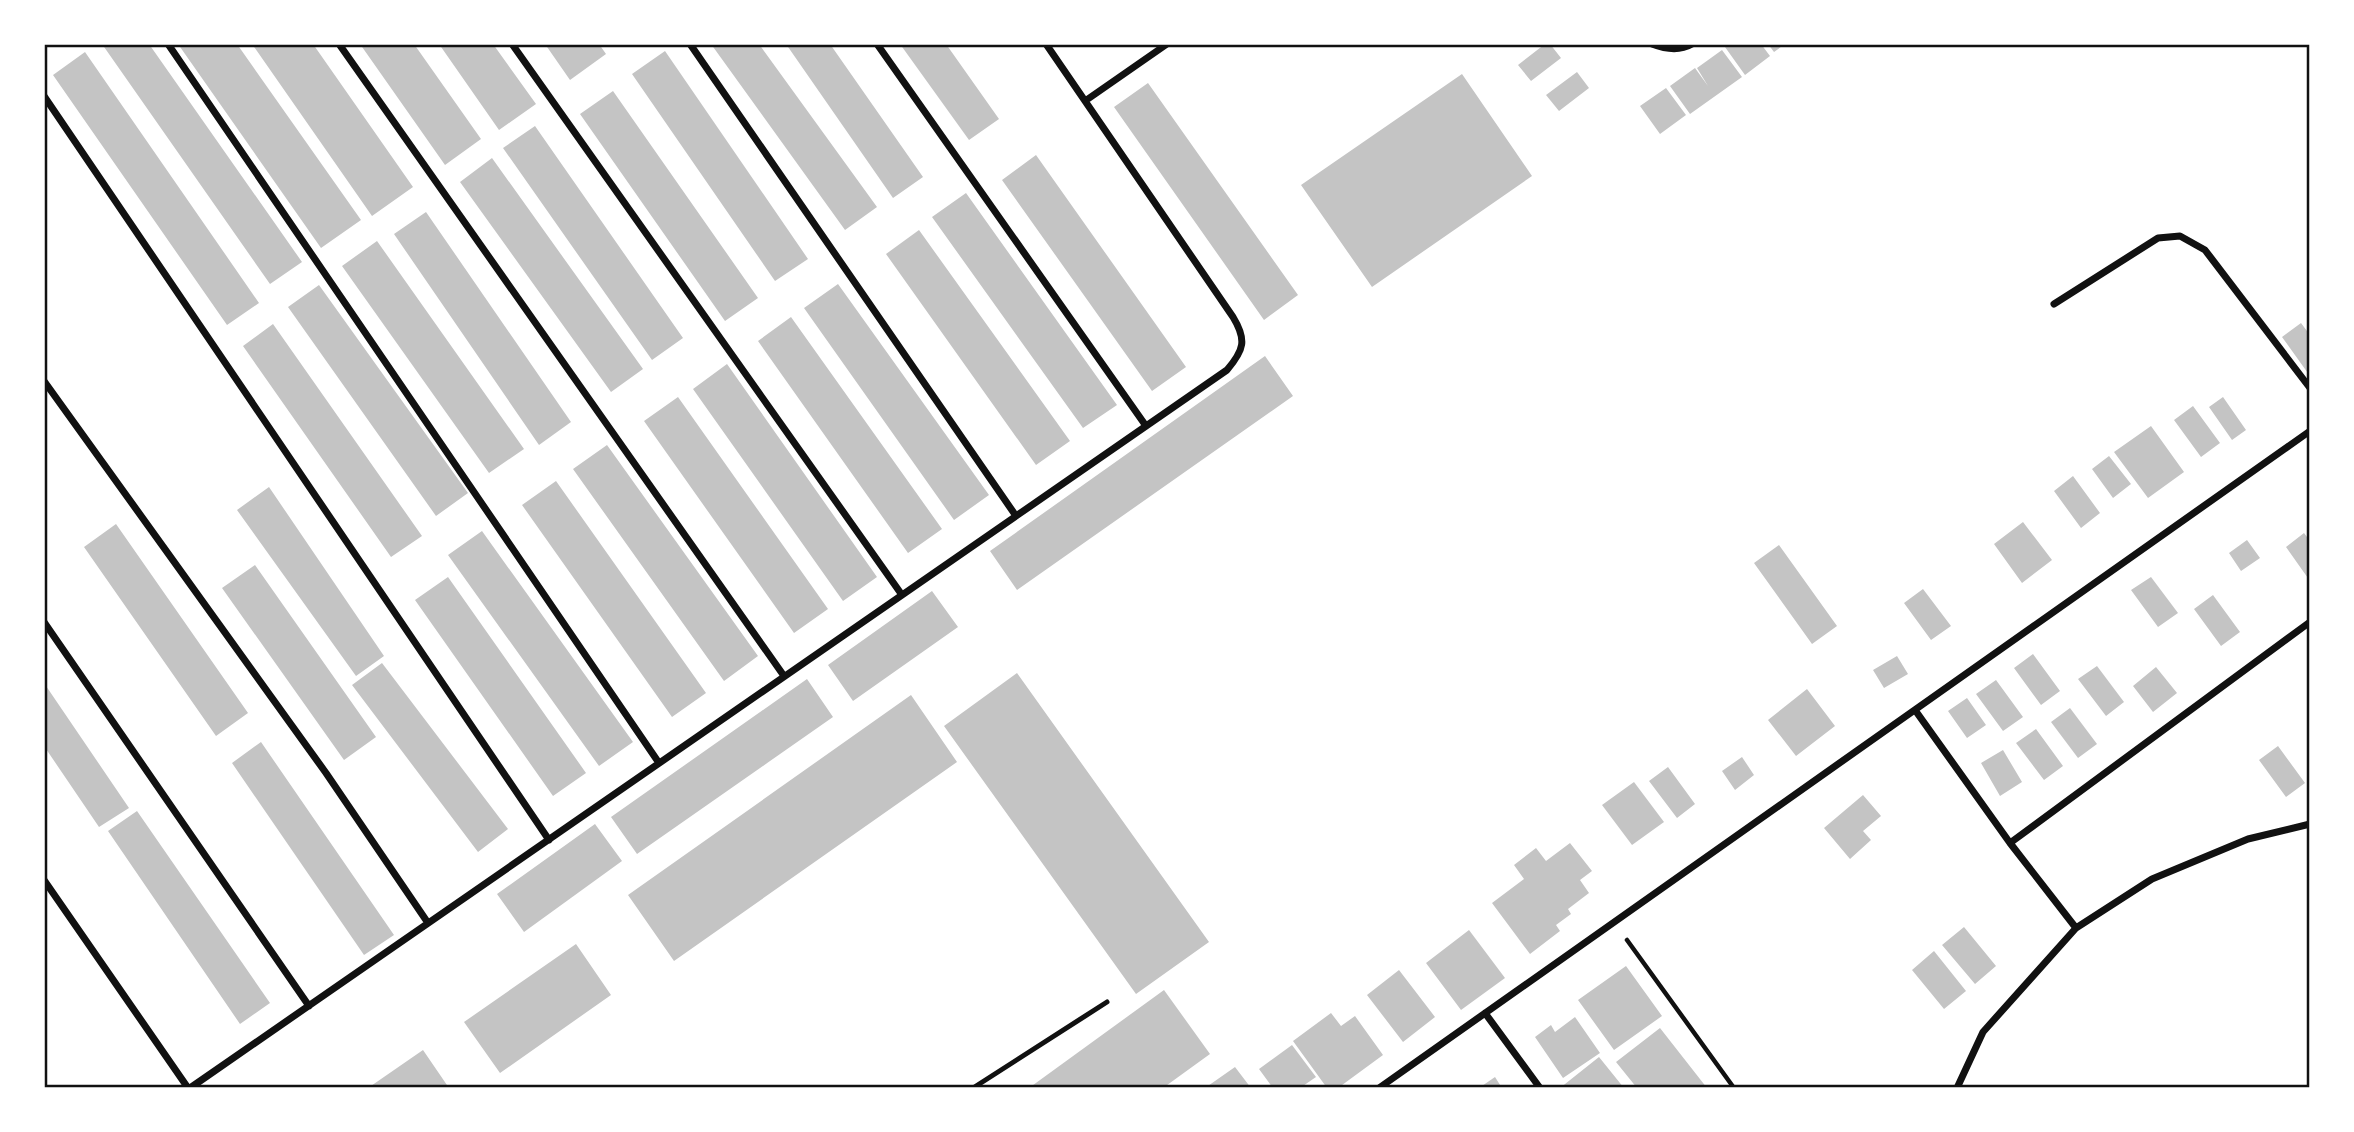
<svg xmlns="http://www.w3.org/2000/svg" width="2354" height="1132" viewBox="0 0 2354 1132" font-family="Rubik,sans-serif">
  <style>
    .building { fill: #c4c4c4 }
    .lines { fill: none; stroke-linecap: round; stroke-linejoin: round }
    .path { stroke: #111; stroke-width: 4.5 }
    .service { stroke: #111; stroke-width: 5 }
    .minor { stroke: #111; stroke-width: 7 }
    .neatline { fill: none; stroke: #111; stroke-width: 2.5 }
  </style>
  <rect width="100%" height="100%" fill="#fff"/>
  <path class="building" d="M102 44H149L302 262 270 284Z
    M178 44H237L361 220 321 248Z
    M252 44H313L413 187 372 216Z
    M360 44H414L481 139 445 165Z
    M439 44H493L536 104 499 130Z
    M545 44H599L606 54 570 80Z
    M711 44H759L877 207 845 230Z
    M786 44H830L923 177 893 198Z
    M900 44H946L999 119 969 140Z
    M1545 44H1550L1561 58 1531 81 1518 65Z
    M1730 44H1761L1770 56 1745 75 1725 47Z
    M1768 44H1785L1774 52Z
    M1722 50 1742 77 1690 114 1670 86 1695 68 1708 86 1697 68Z
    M665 51 808 259 775 281 632 74Z
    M85 52 259 303 227 325 53 75Z
    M1577 72 1589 88 1559 111 1546 95Z
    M1462 74 1532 176 1372 287 1301 185Z
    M1148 83 1298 295 1264 320 1114 107Z
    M1666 88 1686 115 1660 134 1640 106Z
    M613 91 758 298 725 321 580 114Z
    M535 126 683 338 652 360 503 148Z
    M1036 155 1186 367 1152 391 1002 180Z
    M492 158 643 369 611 392 460 182Z
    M966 193 1117 405 1083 428 932 217Z
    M426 212 571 422 539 445 394 234Z
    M919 230 1070 441 1036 465 886 254Z
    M377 241 524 449 489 473 342 266Z
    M838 284 989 495 954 520 804 308Z
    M319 285 468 493 436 516 288 307Z
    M791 317 942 529 908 553 758 341Z
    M2301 323 2310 335V376L2282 337Z
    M273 324 422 536 391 557 243 346Z
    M1265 356 1293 396 1017 590 990 551Z
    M727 364 877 577 843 601 693 389Z
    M678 397 828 609 794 633 644 421Z
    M2223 397 2246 430 2232 440 2209 407Z
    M2193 406 2220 443 2201 457 2174 420Z
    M2151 426 2184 472 2148 498 2114 452Z
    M607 445 758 656 724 681 573 469Z
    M2109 456 2131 484 2113 498 2092 469Z
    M2073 476 2100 513 2081 528 2054 491Z
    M556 481 706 693 672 717 522 505Z
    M269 487 384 656 356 676 237 510Z
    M2023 522 2052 560 2022 583 1994 544Z
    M116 524 248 713 216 736 84 547Z
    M482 531 633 742 599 766 448 555Z
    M2304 533 2310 541V581L2286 547Z
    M2247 540 2260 558 2241 571 2229 553Z
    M1779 545 1837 626 1812 644 1754 563Z
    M255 565 376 737 344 760 222 588Z
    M448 577 586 773 553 796 415 600Z
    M2151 577 2178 613 2158 627 2131 590Z
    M1923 589 1951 626 1931 640 1904 603Z
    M932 591 958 627 853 701 828 665Z
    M2213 595 2240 632 2221 646 2194 609Z
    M2033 654 2060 691 2041 705 2014 668Z
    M1897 656 1908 674 1884 688 1873 670Z
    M382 663 508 829 478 852 352 685Z
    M2097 666 2124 702 2106 716 2078 679Z
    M2156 667 2177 693 2153 712 2133 686Z
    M1017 673 1209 942 1136 994 944 726Z
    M807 679 833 717 637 854 611 817Z
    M1996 680 2023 717 2003 731 1976 694Z
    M44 683 129 808 99 827 44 746Z
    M1807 689 1835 726 1796 756 1768 720Z
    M911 695 957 762 674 961 628 895Z
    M1967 698 1986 725 1967 738 1948 711Z
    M2070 708 2097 744 2078 758 2051 722Z
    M2036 729 2063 766 2044 780 2016 743Z
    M261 742 394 935 364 955 232 763Z
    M2278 746 2305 783 2286 797 2259 760Z
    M2003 750 2022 782 2000 796 1981 763Z
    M1742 757 1754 775 1735 790 1722 771Z
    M1668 767 1695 804 1677 818 1649 781Z
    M1634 782 1664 822 1632 845 1602 805Z
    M1863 795 1881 816 1863 831 1871 840 1850 859 1824 828Z
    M137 811 270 1003 240 1024 108 831Z
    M595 824 622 861 524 932 497 894Z
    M1570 843 1592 871 1580 880 1589 893 1568 909 1571 914 1556 925 1560 931 1530 954 1492 903 1524 879 1514 865 1536 848 1546 861Z
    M1964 927 1996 966 1975 984 1942 945Z
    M1469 930 1505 978 1461 1010 1426 963Z
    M576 944 611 995 500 1073 464 1022Z
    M1934 951 1966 991 1944 1009 1912 970Z
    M1626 966 1662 1016 1614 1050 1578 1000Z
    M1399 970 1435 1017 1403 1042 1367 995Z
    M1164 990 1210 1054 1163 1088H1029Z
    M1331 1013 1341 1026 1355 1016 1383 1055 1338 1088H1327L1293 1041Z
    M1575 1017 1600 1053 1563 1078 1535 1037 1551 1025 1555 1032Z
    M1660 1028 1707 1088H1637L1616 1062Z
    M1292 1045 1316 1077 1300 1088H1273L1259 1069Z
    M423 1050 449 1088H368Z
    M1599 1057 1624 1088H1560Z
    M1235 1067 1251 1088H1205Z
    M1495 1077 1502 1088H1479Z"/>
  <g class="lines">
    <path class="path" d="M1627 940 1734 1088"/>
    <path class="service" d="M973 1088 1107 1002"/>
    <path class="minor" d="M168 44 659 763
      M339 44 784 676
      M512 44 902 595
      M690 44 1016 516
      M877 44 1146 426
      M1652 44C1665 49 1680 51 1692 44
      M44 96 549 840
      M1085 101 1167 44
      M2054 304 2158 238 2180 236 2205 250 2310 388
      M44 381 326 773 428 923
      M44 622 309 1006
      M1915 710 2010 843 2076 928
      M2010 843 2310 622
      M44 880 188 1088
      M1485 1013 1540 1088
      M190 1088 1227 370C1244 350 1247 340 1233 317L1046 44
      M1379 1088 2310 431
      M1957 1088 1983 1032 2076 928 2152 879 2248 839 2310 824"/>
  </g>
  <rect width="2354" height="1132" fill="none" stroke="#ffffff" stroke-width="91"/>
  <rect x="46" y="46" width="2262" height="1040" class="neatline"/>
</svg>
